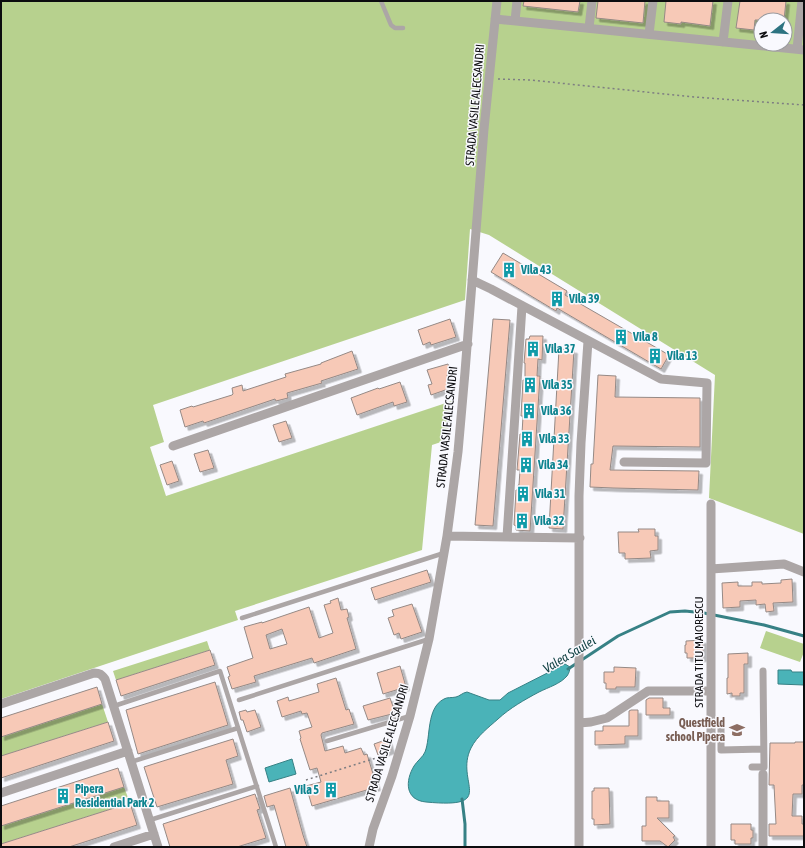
<svg xmlns="http://www.w3.org/2000/svg" width="805" height="848" viewBox="0 0 805 848" font-family="'Asap Condensed',sans-serif">
  <style>
    .green { fill: #b7d18e; fill-rule: evenodd }
    .water { fill: #4ab3b8; stroke: #378185 }
    .lines { fill: none; stroke-linecap: round; stroke-linejoin: round }
    .stream { stroke: #378185; stroke-width: 3 }
    .building { fill: #f7c9b7; stroke: #958985; fill-rule: evenodd; filter: url(#shadow) }
    .path { stroke: #7e7e82; stroke-width: 1.5; stroke-dasharray: 2 3; stroke-linecap: butt }
    .service { stroke: #aca6a6; stroke-width: 4.5 }
    .pedestrian { stroke: #aca6a6; stroke-width: 7 }
    .minor { stroke: #aca6a6; stroke-width: 9 }
    .labels { text-anchor: middle; stroke-width: 3; stroke-linejoin: round; paint-order: stroke }
    .street-label { font-size: 12px; fill: #0c0c0f; stroke: #f9f9fe }
    .culture-label { font-size: 12px; font-weight: bold; fill: #0d838f; stroke: #f9f9fe; text-anchor: start }
    .education-label { font-size: 12px; font-weight: bold; fill: #785e54; stroke: #f9f9fe; text-anchor: end }
    .water-label { font-size: 13px; font-style: italic; fill: #124244; stroke: #f9f9fe }
  </style>
  <defs>
    <filter id="shadow"><feDropShadow dx="3.5" dy="3.5" stdDeviation="0" flood-color="#0004"/></filter>
  </defs>
  <rect width="100%" height="100%" fill="#f9f9fe"/>
  <path class="green" d="M1 1H804V534L709 498 715 375 489 235 470 229 465 300 153 405 164 442 150 447 166 496 452 401 450 439 432 445 422 550 235 611 238 620 1 699ZM761 20H785V44H761Z
    M766 631 804 644V652L800 662 760 648Z
    M207 641 210 650 116 680 113 671Z
    M102 704 108 722 1 756V737Z
    M124 787 130 803 1 844V826Z"/>
  <path class="water" d="M565 664 570 667C570 670 569 673 567 676 560 684 549 687 539 692 524 700 510 708 498 719 489 727 477 736 471 748 454 782 499 809 426 802 405 800 405 781 414 766 417 761 423 757 425 752 431 737 426 708 444 699 447 697 452 698 456 697 460 696 462 693 467 692L489 700H500L508 693Z
    M778 670H791L792 672H804V685L778 684Z
    M292 759 296 774 269 782 265 768Z"/>
  <g class="lines">
    <path class="stream" d="M568 669 618 636 670 612 685 611 704 613 764 625 804 636
      M462 799 465 824V847"/>
  </g>
  <path class="building" d="M524 1H580L578 12 523 6Z
    M598 1H645L643 23 596 18Z
    M666 1H713L710 26 681 22V24L664 22Z
    M740 1H786L784 20H755L754 30 736 28Z
    M503 253 567 291 565 295 669 355 661 369 557 308 556 311 491 272Z
    M450 319 456 337 431 345 430 342 423 345 418 330Z
    M493 319 510 320 493 526 475 525Z
    M530 336H543L542 360 538 359 537 376H540L530 531 516 530V526L514 525 516 490H518V485H519L520 470H517L520 434H522L523 416H521L523 380H525V363H524L526 339H529Z
    M559 349 574 350 563 529 549 528Z
    M352 351 358 369 321 381 322 383 287 393 288 398 276 401 275 399 204 423 203 421 185 427 180 410 192 406 193 407 232 395 233 394 232 388 242 385 243 391 246 390 286 377 285 374 321 364V363Z
    M448 364 451 374 447 375 451 388 431 395 428 385 432 384 427 370Z
    M598 375 616 376 615 397 700 398V447L613 446 610 470 699 471 698 490 613 488 590 487 591 464H593Z
    M400 382 407 402 394 406 393 402 357 415 351 398 378 388 379 389Z
    M286 421 292 438 279 442 273 425Z
    M208 450 214 468 200 472 194 454Z
    M172 461 179 481 167 485 160 465Z
    M638 529H655V536H658V550L650 551 651 558 625 559V553H619L618 532H639Z
    M427 570 431 582 375 600 371 588Z
    M792 579 793 602 773 603 774 611 766 612 765 604 756 605V600L740 601V607L723 608 722 583 738 582V586H752V582H762V584L781 583V580Z
    M338 598 341 610 347 609 349 617 347 618 356 649 314 663 312 658 254 676 256 682 232 689 228 677 230 676 227 667 253 658 244 627 262 622V623L309 607 319 638 333 633 324 605 331 603 330 601ZM282 629 287 644 270 649 266 635Z
    M412 604 422 632 401 639 399 633 394 635 388 618 394 616 392 610Z
    M703 640V658H687V653H685V645H686V641Z
    M210 650 215 665 121 696 116 680Z
    M748 653V664H744V693H740V696H732V693L727 694V678H728V654Z
    M400 666 406 687 383 694 377 673Z
    M614 667 636 668 635 687H616V689H606V683H604V672H614Z
    M336 678 346 710 349 709 354 724 322 733 321 735 325 751 343 746 345 753 361 748 364 755 367 754 377 787 312 806 306 786 321 782 317 768 310 770 300 739 301 738 299 731 312 727 307 713 302 714 301 711 282 717 277 701 288 697 289 701 319 692 317 684Z
    M215 682 228 725 138 754 126 710Z
    M97 687 102 704 1 737V718Z
    M390 698 395 712 392 713V714L368 720 363 706Z
    M649 698H663V708H670V715H646V700Z
    M246 710 247 712 255 710 261 727 247 732 243 720H241L239 712Z
    M631 710H638V736H625V744L595 745V731H603V726H629V711Z
    M108 722 114 741 1 778V756Z
    M233 739 238 756 226 760 233 784 157 807 144 767Z
    M388 739 391 750 378 755 374 744Z
    M795 742H804V785H802V794H793L792 816H802V824H804V836H769V824H776L774 785H769L770 743H795Z
    M118 768 124 787 1 826V806Z
    M290 788 303 835 307 847H286L274 805 267 807 264 796Z
    M594 788H609L610 824 594 825V819H592V791H594Z
    M255 794 260 809 257 810 266 838 237 847H170L163 824Z
    M646 797H657V801H669V818H657L675 836 673 837 675 840 668 847 660 841H642V826H646Z
    M130 803 137 825 69 847H1V844Z
    M731 824H751V830H753V838H751V844H735V840H731Z"/>
  <g class="lines">
    <path class="path" d="M498 79 530 80 694 97 804 105
      M306 780 389 754"/>
    <path class="service" d="M381 1 391 25 395 28H403
      M242 618 444 553
      M239 700 429 639
      M114 706 220 671 276 847
      M327 741 410 716
      M131 762 238 728
      M150 820 257 786"/>
    <path class="pedestrian" d="M711 723H721V750L763 749
      M752 767H764L763 671"/>
    <path class="minor" d="M495 19 804 50
      M515 21 517 1
      M589 28 592 1
      M649 34 653 1
      M723 42 728 1
      M797 49 802 1
      M472 280 491 289 661 379 707 383 706 463 624 462
      M173 446 468 344
      M711 504V847
      M447 536 580 538
      M507 537 522 306
      M711 569 784 564 804 572
      M1 704 94 673C100 673 101 674 105 679L158 847
      M579 723 591 722 607 718 648 691H711
      M1 793 128 751
      M114 847 154 834
      M369 847 373 829 392 776 410 716 429 639 447 536 458 452 465 372 484 129 497 1
      M579 847V496L581 443 588 341
      M763 847V774"/>
  </g>
  <defs>
    <symbol id="building-bare" viewBox="-9 -9 18 18"><path d="M-4-6H4V6H1V3H-1V6H-4ZM-2.5-4.3h1.7v1.8h-1.7ZM.8-4.3h1.7v1.8H.8ZM-2.5-1h1.7V.8h-1.7ZM.8-1h1.7V.8H.8Z" fill="#0f9aa8" stroke="#f9f9fe" stroke-width="2.5" paint-order="stroke"/></symbol>
    <symbol id="school-bare" viewBox="-9 -9 18 18"><path d="M0-5L7-2L0 1L-7-2ZM-4 1L0 2.5L4 1V4Q0 6-4 4Z" fill="#8d6e63" stroke="#f9f9fe" stroke-width="2.5" paint-order="stroke"/></symbol>
  </defs>
  <g fill-rule="evenodd">
    <use href="#building-bare" x="498" y="259" width="22" height="22"/>
    <use href="#building-bare" x="546" y="288" width="22" height="22"/>
    <use href="#building-bare" x="610" y="326" width="22" height="22"/>
    <use href="#building-bare" x="522" y="338" width="22" height="22"/>
    <use href="#building-bare" x="644" y="345" width="22" height="22"/>
    <use href="#building-bare" x="519" y="374" width="22" height="22"/>
    <use href="#building-bare" x="518" y="400" width="22" height="22"/>
    <use href="#building-bare" x="516" y="428" width="22" height="22"/>
    <use href="#building-bare" x="515" y="454" width="22" height="22"/>
    <use href="#building-bare" x="512" y="483" width="22" height="22"/>
    <use href="#building-bare" x="511" y="510" width="22" height="22"/>
    <use href="#school-bare" x="726" y="719" width="22" height="22"/>
    <use href="#building-bare" x="320" y="779" width="22" height="22"/>
    <use href="#building-bare" x="52" y="785" width="22" height="22"/>
  </g>
  <g class="labels">
    <g class="street-label">
      <text transform="translate(475 105) rotate(-85)" y="4">STRADA VASILE ALECSANDRI</text>
      <text transform="translate(447 427) rotate(-84)" y="4">STRADA VASILE ALECSANDRI</text>
      <text transform="translate(699 652) rotate(-90)" y="4">STRADA TITU MAIORESCU</text>
      <text transform="translate(387 743) rotate(-73)" y="4">STRADA VASILE ALECSANDRI</text>
    </g>
    <g class="culture-label">
      <text x="521" y="274">Vila 43</text>
      <text x="569" y="303">Vila 39</text>
      <text x="633" y="341">Vila 8</text>
      <text x="545" y="353">Vila 37</text>
      <text x="667" y="360">Vila 13</text>
      <text x="542" y="389">Vila 35</text>
      <text x="541" y="415">Vila 36</text>
      <text x="539" y="443">Vila 33</text>
      <text x="538" y="469">Vila 34</text>
      <text x="535" y="498">Vila 31</text>
      <text x="534" y="525">Vila 32</text>
      <text x="75" y="793">Pipera<tspan x="75" dy="14">Residential Park 2</tspan></text>
      <text x="319" y="794" text-anchor="end">Vila 5</text>
    </g>
    <g class="education-label">
      <text x="725" y="727">Questfield<tspan x="725" dy="14">school Pipera</tspan></text>
    </g>
    <g class="water-label">
      <text transform="translate(569 654) rotate(-31)" y="5">Valea Saulei</text>
    </g>
  </g>
  <rect width="805" height="848" fill="none" stroke="#0c0c0f" stroke-width="4"/>
  <g transform="translate(773 32) rotate(253)"><circle r="19" fill="#f9f9fe" stroke="#9a9a9e"/>
  <path d="M0-3L7 15L0 10L-7 15Z" fill="#2d7381"/>
  <text y="-6" font-size="11" font-weight="bold" text-anchor="middle" fill="#0c0c0f">N</text>
  </g>
</svg>
